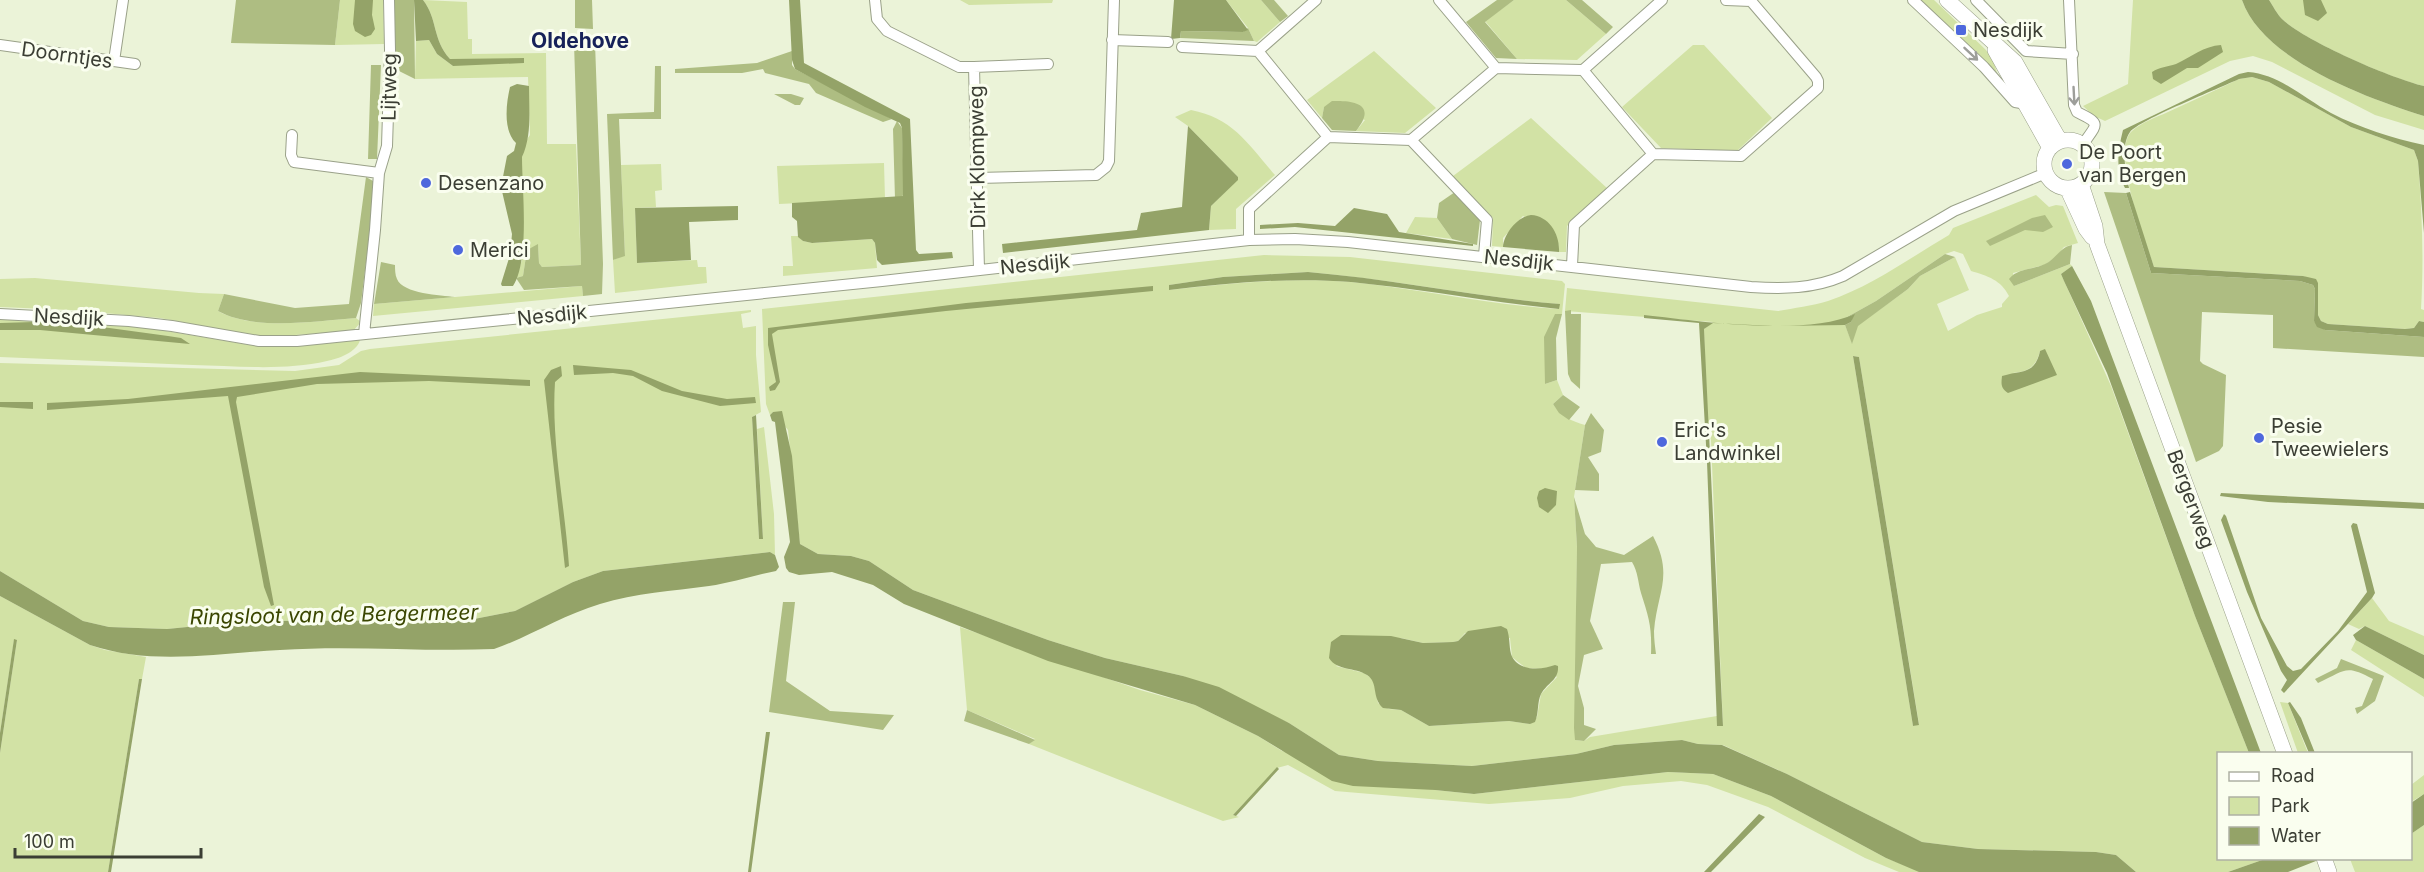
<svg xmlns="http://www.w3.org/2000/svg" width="2424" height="872" viewBox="0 0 2424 872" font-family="Inter,sans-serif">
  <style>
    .green { fill: #d2e2a5; fill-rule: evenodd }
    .forest { fill: #aebd82 }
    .water { fill: #94a368 }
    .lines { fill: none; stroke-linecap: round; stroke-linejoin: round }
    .street-casing { stroke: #9aa189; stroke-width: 12 }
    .secondary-casing { stroke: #9aa189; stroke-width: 16 }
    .street { stroke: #fff; stroke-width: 10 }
    .secondary { stroke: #fff; stroke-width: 15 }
    .oneway { stroke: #9d9e9a }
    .poi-dot { fill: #4e68dd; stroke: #fafeef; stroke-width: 2 }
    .labels { text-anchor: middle; stroke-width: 6; stroke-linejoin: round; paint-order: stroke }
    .poi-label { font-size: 20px; fill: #3b3e34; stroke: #fafeef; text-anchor: start }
    .street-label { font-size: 20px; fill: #3b3e34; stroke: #fafeef }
    .neighbourhood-label { font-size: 21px; font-weight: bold; fill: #172259; stroke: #fafeef }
    .water-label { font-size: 21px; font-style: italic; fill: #3a4600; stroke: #fafeef }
  </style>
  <rect width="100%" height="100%" fill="#ebf3d8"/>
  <path class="green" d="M340 0H383L384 44 335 45Z
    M423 0 467 2 468 39H472V54L546 53 547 144H576L581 265 542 267 539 263 538 245 527 250 523 276 516 278 522 260V157L525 142 530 135 528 77 415 79 416 41 429 40 437 54 453 66 475 59H450C432 39 438 19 423 0Z
    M960 0H1053L1052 3 969 5Z
    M1226 0H1261L1280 22 1257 42 1254 41 1248 28Z
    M1514 0H1566L1606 34 1577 60 1517 59 1485 21Z
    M1918 0H1934L1986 50 1993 60 1997 73Z
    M2133 0H2242C2263 61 2368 98 2424 116V130L2375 115 2272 62 2253 56 2230 61 2105 121 2094 116 2083 106 2128 84Z
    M2269 0H2424V86C2390 78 2307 42 2282 19 2277 14 2273 6 2269 0Z
    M1693 45H1704L1772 118 1737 151 1661 148 1622 107Z
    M1374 51 1436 108 1405 133 1356 131 1365 120 1324 107 1322 118 1307 100Z
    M2252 77 2269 82 2351 127 2414 150 2418 161C2422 210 2424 260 2421 309L2424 310V322L2419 321 2414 328 2405 329 2328 324 2321 321 2318 315V283L2303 276 2154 267C2146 242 2110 150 2132 131 2142 122 2157 117 2168 112 2192 101 2216 90 2239 79Z
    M1191 110C1233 118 1248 144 1275 175L1236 209V229L1209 230 1211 206 1237 180 1238 177 1188 126 1175 117Z
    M1531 118 1608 189 1567 226 1566 252H1559C1560 230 1539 225 1523 216L1503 238V247L1492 246 1493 218 1453 176Z
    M884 163 885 199 779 204 777 166Z
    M661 164 662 190 655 191 656 207 635 208 637 263 697 260 698 267H706L707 283 615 293 613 260 625 255 621 165Z
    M2036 195 2049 207 2056 205 2063 206 2078 243 2064 247 2055 258 2044 265 2013 273 2014 286 2070 264 2072 266 2061 274 2111 386 2195 616 2249 753 2218 754V858L2265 859 2228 872H2136L2116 855 2096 852 1978 849 1922 842 1787 774 1723 745 1698 744 1682 740 1614 745 1576 754 1472 766 1378 761 1339 755 1289 723 1183 676 1105 658 1048 640 913 590 869 561 851 556 818 554 800 544 788 430 773 412 770 415 766 404 762 309 1264 255 1350 257 1562 281 1565 284 1562 314 1555 315 1545 384 1557 380 1563 395 1553 404C1562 417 1571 421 1585 425L1574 497 1577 547 1575 740 1584 741 1590 737 1717 716V726H1723L1711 440 1706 413 1704 329 1713 322 1565 311 1567 288 1778 311C1794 308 1812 306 1828 301 1870 287 1910 258 1949 235L1953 228ZM1954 251 1963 254 1971 271C1988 276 2001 280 2009 296L2002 304V307L1977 315 1948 331 1937 304 1969 290 1955 257 1920 276 1908 289 1857 326 1852 343 1845 325H1775H1820L1840 321 1876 301 1945 254ZM1308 272C1392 279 1475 297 1559 304V309C1490 305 1421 289 1351 282 1291 277 1229 283 1169 290V285L1223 277ZM2040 351 2056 375 2013 373C2028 372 2036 367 2040 351ZM1853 356 1859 357 1919 724 1913 726ZM1465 633 1510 638 1512 657 1518 662 1526 668 1545 669 1557 677 1541 694 1537 717 1530 724 1509 721 1429 726 1401 710 1389 709 1378 703 1374 683 1371 678 1364 673 1336 666 1401 638 1423 643 1453 642 1458 641Z
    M1415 217 1437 218 1452 239 1406 233Z
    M791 236H798L803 241 812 243 872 239 875 243 877 268 783 276V266H793Z
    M35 278 199 293 224 294 218 311C253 331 317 321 356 318L361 322 353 331 280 336H257L160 318 71 310 0 307V279Z
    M582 286 583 296 373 316 374 304Z
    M751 310V312L741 314 743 328 756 326V355L761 412 752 417 759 539H763L757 429 764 427 774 514 775 555 770 552 603 571 573 582 515 611 469 620 248 621 167 629 109 627 83 621 0 571V363L295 371 339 365 361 351 370 349Z
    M0 319H31L142 327 256 346H301L360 340C357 352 338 359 327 361 284 371 236 366 193 365 129 362 64 360 0 357Z
    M0 596 90 645 105 650 146 657 142 679H139L108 872H0V753L17 640H14L0 733Z
    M2372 598 2389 621 2424 636V655L2365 626 2359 629 2348 624Z
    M960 627 1140 690 1195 705 1258 736 1282 751 1435 790 1474 794 1668 772 1713 774 1771 796 1886 858 1922 872H1899L1865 858 1768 807 1707 785 1681 781 1623 786 1570 798 1489 804 1335 791 1288 765 1277 768 1233 815 1239 817 1223 821 1029 744 1035 739 967 710Z
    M2356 640 2424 679V697L2351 650Z
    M2280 702 2288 703 2308 753H2298Z
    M2424 775V794L2411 802V785Z
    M2424 825V872H2355L2350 859 2410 858 2411 834Z"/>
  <path class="forest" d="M236 0H340L335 45 231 43Z
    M393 0H414L415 79 395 69Z
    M575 0H592L593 29 575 28Z
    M1261 0H1274L1288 16 1280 22Z
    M1497 0H1514L1485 22 1517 59 1496 58 1466 22Z
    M1566 0H1582L1613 27 1606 34Z
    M1248 28 1254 41 1180 38 1181 31 1243 32Z
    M574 43H595L603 264 602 294 583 296 582 286 524 290 516 278 523 276 527 250 538 244 539 263 542 267 581 265Z
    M792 51V65L795 69 892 119 883 122 816 93 809 84 765 73 763 69 742 73H675V69L757 63Z
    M371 65H381L377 159H368Z
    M655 66H661V119H619L625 256 613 260 607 114 654 112Z
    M774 94H791L804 98 800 105H795Z
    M1332 101C1356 100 1377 105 1356 131L1332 130 1322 118 1324 107Z
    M897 121 902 128 904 194 901 198 895 199 893 129Z
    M366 177 373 181V206L361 303 356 318C316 321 254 331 218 311L224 294 295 308 349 304Z
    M1455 192 1480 220 1477 245 1452 239 1437 218 1439 203Z
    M2104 192 2126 193 2151 273 2300 281 2313 285 2315 289 2314 321 2325 330 2424 337V357L2273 348V315L2202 312 2200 361 2203 364 2226 375 2223 446 2219 451 2196 462Z
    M2045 215 2053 227 2043 232 2025 230 1990 246 1986 241 2032 218Z
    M2072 245 2070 264 2014 286 2009 279C2017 268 2033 270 2045 264 2056 259 2060 247 2072 245Z
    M1945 254 1955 257 1920 276 1908 289 1858 326 1852 344 1845 325 1851 322 1853 315 1840 321 1876 301Z
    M381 262 395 265C395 269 395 275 397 279 403 294 441 295 455 297L374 304Z
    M1571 310V314H1581L1580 389 1571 381 1568 374 1565 311Z
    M1555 314H1562L1556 338 1557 380 1545 384 1544 337Z
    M1563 395 1580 407 1569 420 1559 413 1553 404Z
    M1591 413 1604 430 1601 452 1588 457 1599 474V491L1575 490 1585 425Z
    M1574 497 1585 534 1596 547 1624 555 1653 536C1674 576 1657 592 1654 631 1654 639 1655 647 1656 654H1651C1652 627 1649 618 1641 593 1638 582 1638 572 1632 562L1601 564 1590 621 1603 649 1584 655 1578 686 1584 708V725L1596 729 1584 741 1575 740 1574 728 1577 547Z
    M783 602H795L786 681 830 711 894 715 883 730 769 712Z
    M2341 659 2384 676 2375 701 2357 714 2355 708 2362 706 2373 679C2345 664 2346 670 2318 683L2315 679 2337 668Z
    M967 710 1035 740 1029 744 964 721Z"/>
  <path class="water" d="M355 0H373L372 15 375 29 371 35 365 37 355 31 353 24Z
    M414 0H423C438 19 432 39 450 59L524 58V63L453 66 437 54 429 40 416 41Z
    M789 0H800L804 63 910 119 916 250 919 254 952 252 953 258 882 265 877 260 875 243 872 239 812 243 803 241 798 237 797 221 792 217V203L903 196 902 128 900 123 865 107 795 69 792 60Z
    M1174 0H1226L1248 30 1243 32 1181 31 1180 38 1171 39Z
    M2242 0H2269C2273 6 2277 14 2282 19 2307 42 2391 78 2424 86V116C2368 98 2263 61 2242 0Z
    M2303 0H2321L2327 13 2318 21 2305 15Z
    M2221 45 2223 52 2198 68H2187L2161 84 2153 79 2152 72C2160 67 2167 67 2176 64 2191 57 2204 46 2221 45Z
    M2248 72C2279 74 2305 99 2331 113 2360 128 2392 138 2424 145V233L2418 161 2414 150 2351 127 2269 82 2252 77 2239 79C2220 88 2139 120 2130 132 2120 146 2126 173 2129 188H2125C2115 169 2118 150 2123 130L2239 74Z
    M517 84 529 86C529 111 532 135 522 157 522 190 530 260 513 286H502L501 284 510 255 512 234 501 187 507 156 514 151 516 143C503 131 506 104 510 87Z
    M1188 126 1238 177V180L1211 206 1209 230 1003 253 1002 244 1137 230 1141 213 1182 207Z
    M2130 192 2154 267 2303 276 2316 279 2318 283V315L2321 321 2328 324 2405 329 2414 328 2419 321 2424 322V337L2325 330 2317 327 2314 321 2315 289 2313 285 2300 281 2151 273 2126 193Z
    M738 206V220L689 222 691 260 637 263 635 208Z
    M1354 208 1387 214 1399 232 1473 244V246L1295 227 1260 229V225L1298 223 1335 226Z
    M1531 215C1549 216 1560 234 1559 252L1503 247C1504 234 1517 217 1531 215Z
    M2072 266 2091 301 2261 753H2249L2195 616 2107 373 2064 281 2061 274Z
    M1308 272C1392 279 1475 297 1560 304L1559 309C1490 302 1421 289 1351 282 1290 277 1229 283 1169 290V285L1223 277Z
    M1153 286V291L946 311 778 330 772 334 780 382 775 390 770 391 769 387 776 382 768 345V328L966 303Z
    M1855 314 1851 322 1845 325 1773 326 1713 323 1704 329 1723 726H1717L1707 462 1699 323 1644 318V315C1699 321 1805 337 1855 314Z
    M34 322 80 324 168 336 181 338 190 344 40 330H0V323Z
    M2045 349 2057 375 2008 393C2001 388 2001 385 2002 376 2021 370 2035 375 2040 351Z
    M1853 356 1859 357 1919 725 1913 726Z
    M573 365 631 370 682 391 727 399 755 397 756 403 720 406 662 391 633 376 613 373 574 375Z
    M561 366 562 376 555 382C551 443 565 505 569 566L565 568 544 380 551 370Z
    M360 372 530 380V386L429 381 317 384 237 397 236 402 274 605 271 606 264 587 228 396 47 410V403L128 399Z
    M0 402H33V409L0 407Z
    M782 411 792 456 800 544 818 554 851 556 869 561 913 590 1048 640 1105 658 1183 676 1219 687 1289 723 1339 755 1378 761 1472 766 1576 754 1614 745 1682 740 1698 744 1722 745 1787 774 1922 842 1978 849 2096 852 2116 855 2136 872H1919L1886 858 1771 796 1713 774 1668 772 1474 794 1435 790 1353 786 1332 781 1258 736 1195 705 1048 661 904 604 873 585 832 572 799 575 789 572 786 568 784 557 790 542 775 422 772 421 770 415 773 412Z
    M756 415 763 539H759L752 417Z
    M1545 488 1557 491 1556 505 1548 513 1539 507 1537 498 1539 491Z
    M2221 493 2424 503V509L2268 502 2220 496Z
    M2224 514 2226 516 2261 618 2287 666 2293 671 2301 669 2338 631 2367 592 2351 526 2353 523 2357 524 2375 593 2372 598 2284 693 2281 690 2287 680 2281 671 2247 592 2221 520Z
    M770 552 775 555 779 567 776 571C754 575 731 583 709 586 672 591 636 593 600 604 563 615 531 636 494 649 423 652 351 645 280 650 216 653 153 666 90 645L0 596V571L83 621 109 627 167 629 248 621 469 620 515 611 573 582 603 571Z
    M1501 626 1507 629C1510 638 1509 646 1511 654 1517 672 1542 670 1555 665L1558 666C1559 680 1548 682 1541 694 1537 702 1539 713 1535 722L1530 724 1509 721 1429 726 1401 710 1383 708C1371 697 1379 683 1367 675 1355 667 1337 671 1329 658L1331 642 1341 635 1391 636 1423 643 1453 642 1458 641 1468 631Z
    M2365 626 2424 655V679L2356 640 2353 635Z
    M14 639 17 640 0 753V733Z
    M139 679H142L111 872H108Z
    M2290 702 2301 718 2315 753H2309L2288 703Z
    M766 732H770L751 872H748Z
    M1277 767 1279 769 1236 816 1233 815Z
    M2424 794V825L2411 834V803Z
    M1759 814 1765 817 1711 872H1704Z
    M2265 859H2321L2288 872H2228Z"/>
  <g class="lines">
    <defs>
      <path id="street" d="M875 0 877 19 887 31 959 67H974L979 270
        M1439 0 1496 68
        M1726 0 1751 1
        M1913 0 1984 67 2015 102 2027 104
        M1976 0 2026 51 2073 54
        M2069 0 2074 105 2077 112C2101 124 2098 123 2083 144
        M1112 40 1168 42
        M0 45 135 64
        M1182 47 1258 51 1328 137
        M1258 51 1316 0
        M114 61 123 0
        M974 67 1048 64
        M1583 70 1662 0
        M292 135 291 155 294 162 379 173
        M1411 140 1496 68 1583 70 1653 154
        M978 178 1096 175 1106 167 1109 161 1114 0
        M1249 240V209L1328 137 1411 140 1487 220 1484 256
        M1572 266 1574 225 1653 154 1741 156 1818 88V81L1816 77 1751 1
        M0 314 129 321 172 326 259 341H297L882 281 1249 240 1295 239 1348 242 1751 287C1783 289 1813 289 1843 276L1954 211 2046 173
        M364 334 375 230 379 173 387 146 390 50 389 0"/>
      <path id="secondary" d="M1947 0 2015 62 2060 141
        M1995 50 2050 148
        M2044 164a24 24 0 1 1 48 0a24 24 0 1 1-48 0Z
        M2081 184 2095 226 2097 244 2285 754
        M2067 188 2086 229 2092 237
        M2324 858 2329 872"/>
    </defs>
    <use href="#street" class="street-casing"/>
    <use href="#secondary" class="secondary-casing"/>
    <use href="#street" class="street"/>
    <use href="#secondary" class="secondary"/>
  </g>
  <defs><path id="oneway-shaft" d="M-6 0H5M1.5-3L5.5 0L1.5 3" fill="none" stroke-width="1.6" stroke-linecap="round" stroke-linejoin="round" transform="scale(1.5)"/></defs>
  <g class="oneway">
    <use href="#oneway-shaft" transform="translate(1971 54) rotate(43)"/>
    <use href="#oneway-shaft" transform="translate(2074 96) rotate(87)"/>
  </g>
  <g class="poi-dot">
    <rect x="1955" y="24" width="12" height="12" rx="3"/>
    <circle cx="2067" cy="164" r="6"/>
    <circle cx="426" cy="183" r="6"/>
    <circle cx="458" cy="250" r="6"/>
    <circle cx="2259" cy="438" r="6"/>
    <circle cx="1662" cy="442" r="6"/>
  </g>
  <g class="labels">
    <g class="poi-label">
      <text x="1973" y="37">Nesdijk</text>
      <text x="2079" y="159">De Poort<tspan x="2079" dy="23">van Bergen</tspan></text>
      <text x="438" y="190">Desenzano</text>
      <text x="470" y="257">Merici</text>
      <text x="2271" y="433">Pesie<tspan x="2271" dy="23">Tweewielers</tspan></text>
      <text x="1674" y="437">Eric's<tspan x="1674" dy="23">Landwinkel</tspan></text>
    </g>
    <g class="street-label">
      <text transform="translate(67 55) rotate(8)" y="7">Doorntjes</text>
      <text transform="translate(389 87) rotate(-89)" y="7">Lijtweg</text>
      <text transform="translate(977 157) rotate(-91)" y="7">Dirk Klompweg</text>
      <text transform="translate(1519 260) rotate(6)" y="7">Nesdijk</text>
      <text transform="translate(1035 264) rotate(-6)" y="7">Nesdijk</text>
      <text transform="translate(552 315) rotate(-6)" y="7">Nesdijk</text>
      <text transform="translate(69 317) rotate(3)" y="7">Nesdijk</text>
      <text transform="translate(2191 499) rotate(70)" y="7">Bergerweg</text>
    </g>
    <g class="neighbourhood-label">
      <text x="580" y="48">Oldehove</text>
    </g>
    <g class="water-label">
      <text transform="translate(334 615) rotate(-1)" y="7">Ringsloot van de Bergermeer</text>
    </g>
  </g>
  <rect x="2217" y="752" width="195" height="108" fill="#fafeef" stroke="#aeb1a4" stroke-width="1.5"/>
  <rect x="2229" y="772" width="30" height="9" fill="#ffffff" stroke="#aeb1a4" stroke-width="1.5"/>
  <text x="2271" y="782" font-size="18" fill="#3b3e34">Road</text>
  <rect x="2229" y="797" width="30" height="18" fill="#d2e2a5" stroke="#aeb1a4" stroke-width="1.5"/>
  <text x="2271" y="812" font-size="18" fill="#3b3e34">Park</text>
  <rect x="2229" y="827" width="30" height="18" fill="#94a368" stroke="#aeb1a4" stroke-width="1.5"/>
  <text x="2271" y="842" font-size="18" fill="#3b3e34">Water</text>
  <path d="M15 848v9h186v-9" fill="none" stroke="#3b3e34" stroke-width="3"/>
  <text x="24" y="848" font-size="18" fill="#3b3e34" stroke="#fafeef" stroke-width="4.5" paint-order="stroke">100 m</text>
</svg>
